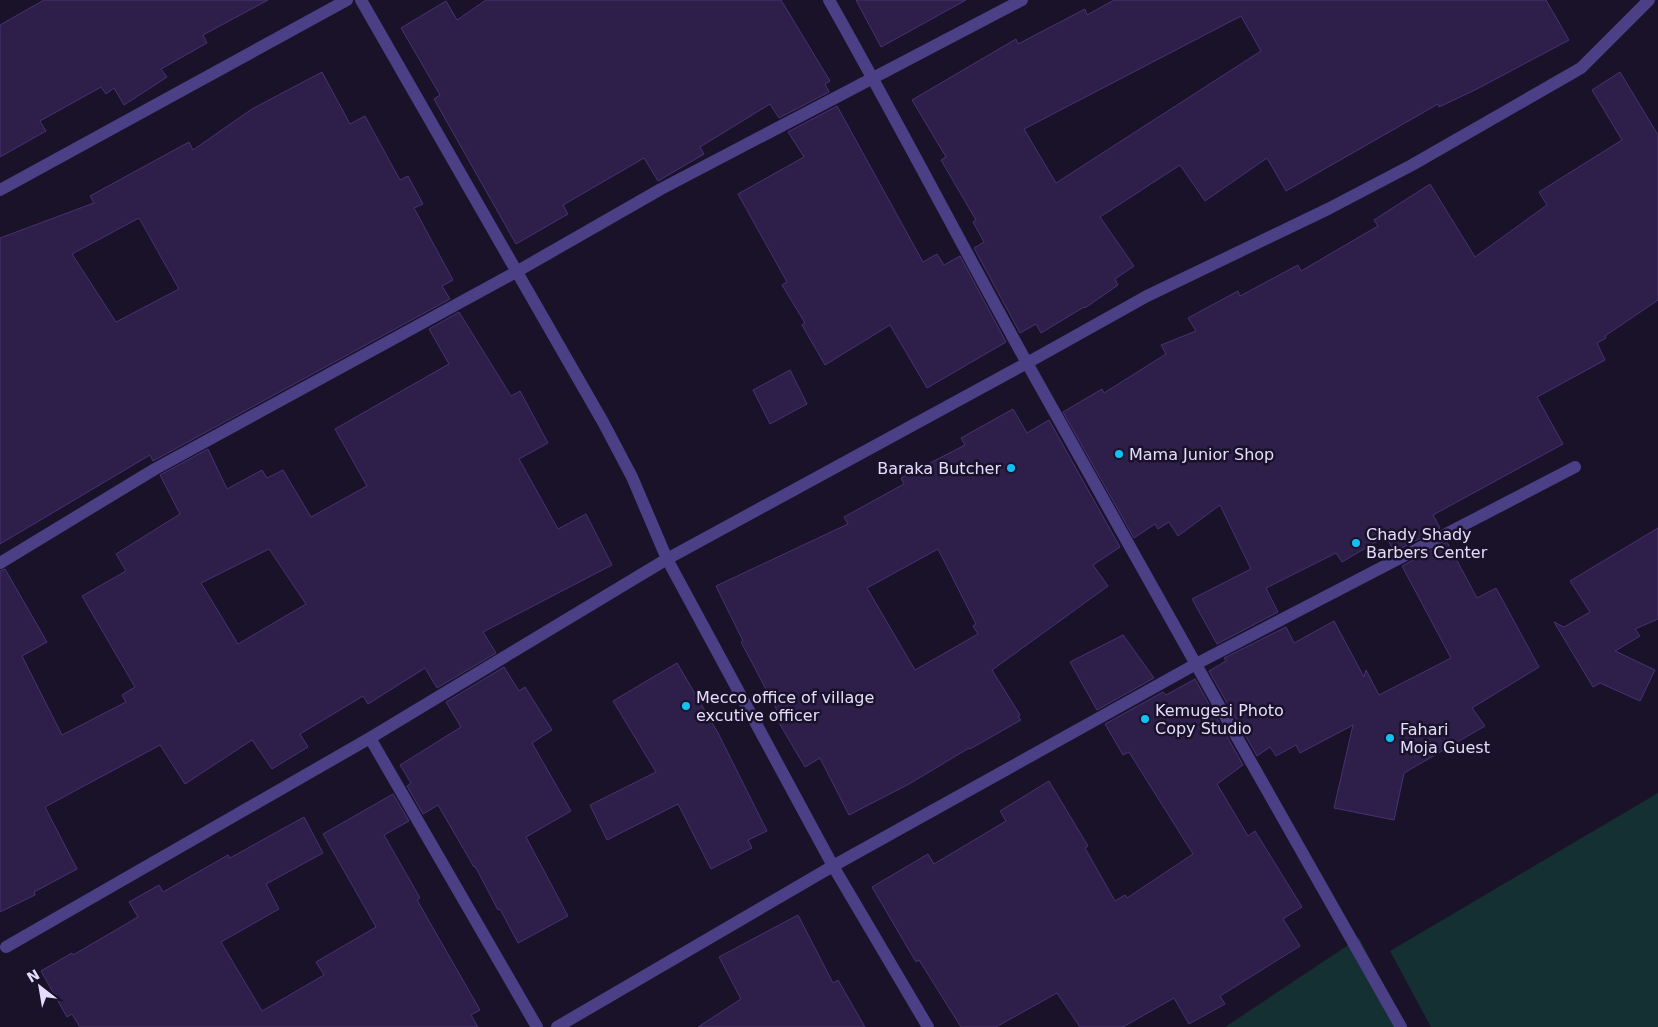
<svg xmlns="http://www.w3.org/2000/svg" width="1658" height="1027" viewBox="0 0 1658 1027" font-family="'DejaVu Sans',sans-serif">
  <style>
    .green { fill: #153033 }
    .building { fill: #2d1f49; stroke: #483274; fill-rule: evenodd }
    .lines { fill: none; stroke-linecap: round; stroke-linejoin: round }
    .minor { stroke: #4b3f86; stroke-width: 12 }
    .poi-dot { fill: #12c1f4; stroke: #191229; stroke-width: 2 }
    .labels { text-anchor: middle; stroke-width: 5; stroke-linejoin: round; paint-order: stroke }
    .poi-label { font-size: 16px; fill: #e4dcfd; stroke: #191229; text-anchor: start }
  </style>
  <rect width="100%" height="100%" fill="#191229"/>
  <path class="green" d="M1658 793V1027H1431L1390 951Z
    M1359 938 1405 1027H1225Z"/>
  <path class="building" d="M44 0H268L203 35 207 43 161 69 167 77 124 105 114 88 106 94 101 87 40 121 46 131 0 157V25Z
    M486 0H781L830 81 825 84 829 92 779 118 770 104 700 147 704 154 658 181 644 158 563 205 568 214 516 244 434 99 440 95 401 28 446 1 457 20Z
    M856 0H966L881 47Z
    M1114 0H1546L1569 40 1475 90 1439 107 1438 104 1286 191 1267 158 1205 201 1180 165 1100 217 1134 266 1115 279 1118 285 1085 308 1084 307 1041 333 1036 324 1020 333 974 248 984 242 973 222 976 220 941 160 946 157 912 100 1016 39 1018 44 1085 9 1087 15ZM1241 16 1261 51 1056 183 1024 129Z
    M322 72 350 124 365 116 400 180 408 176 423 204 414 208 453 280 442 286 450 299 153 461 150 455 0 544V238L94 203 90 196 189 142 193 150 252 109ZM139 218 179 289 116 322 72 254Z
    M1620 72 1658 135V300L1605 336 1606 338 1597 343 1605 360 1537 397 1563 444 1433 515 1440 528 1394 552 1386 536 1342 562 1336 553 1266 588 1278 612 1217 644 1192 599 1251 569 1220 505 1178 536 1169 522 1158 529 1155 524 1134 538 1063 412 1102 389 1104 393 1166 354 1161 345 1196 331 1188 318 1238 291 1240 296 1298 265 1301 271 1378 226 1374 220 1430 184 1475 257 1547 205 1539 192 1622 140 1592 90Z
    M837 106 923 262 937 254 944 265 960 256 1006 342 927 388 890 325 825 365 802 325 805 323 782 285 787 282 738 194 804 157 788 132Z
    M459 312 511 396 520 391 548 443 519 459 558 529 586 514 612 565 483 632 496 653 437 688 425 668 368 704 363 696 300 734 308 747 272 769 252 740 185 784 160 745 45 807 77 869 34 892 35 895 0 912V571L5 569 47 642 22 656 62 735 126 702 122 695 135 687 82 596 126 571 116 554 180 514 160 475 208 449 227 489 262 470 267 478 283 470 311 517 367 486 335 429 449 364 429 329ZM269 549 306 604 238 644 201 583Z
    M790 370 807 404 770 424 753 390Z
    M1013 409 1027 433 1049 420 1120 547 1093 565 1108 586 992 670 1020 715 1018 716 1021 720 970 749 969 748 909 784 849 815 820 758 805 767 775 716 779 714 741 642 743 641 716 586 848 524 844 517 904 484 901 478 965 445 961 438ZM938 549 976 624 973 626 978 634 915 670 867 588Z
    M1658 528V619L1635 629 1640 636 1615 651 1655 670 1640 701 1600 683 1593 687 1554 622 1564 627 1590 612 1570 581Z
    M1447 542 1477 598 1496 588 1539 667 1472 708 1485 726 1404 773 1394 820 1334 808 1353 725 1300 753 1296 745 1276 756 1270 747 1257 756 1209 671 1226 661 1224 658 1286 627 1294 643 1334 621 1364 677 1366 670 1379 695 1451 658 1402 566Z
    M1123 635 1154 678 1097 710 1070 662Z
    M677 663 718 733 767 831 748 840 752 848 711 869 678 804 607 840 590 805 656 772 613 701Z
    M504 667 519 691 525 687 552 730 532 743 571 811 526 837 568 916 518 943 500 909 498 910 475 866 474 867 438 805 423 814 407 786 411 783 400 765 461 727 446 702Z
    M1195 679 1243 765 1217 784 1248 836 1255 831 1302 907 1283 919 1300 946 1220 996 1225 1004 1189 1024 1174 998 1123 1027H1080L1057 993 996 1027H961L919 960 916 962 872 887 928 854 934 864 1006 821 1000 811 1049 781 1088 846 1085 848 1115 901 1125 895 1127 898 1193 854 1129 752 1123 755 1105 724 1163 692 1166 695Z
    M393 794 409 821 384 835 420 898 417 900 480 1010 471 1015 478 1027H80L72 1014 67 1017 41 971 72 953 73 955 138 917 129 902 159 885 163 892 228 855 230 858 304 817 323 853 266 884 279 909 221 942 262 1011 324 975 316 962 376 927 323 834Z
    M798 915 833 983 838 980 865 1027H698L741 999 719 957Z"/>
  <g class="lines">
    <path class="minor" d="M361 0 603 422 632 477 667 559 833 866 928 1027
      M829 0C897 120 960 242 1027 363 1150 585 1276 806 1401 1027
      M0 190 347 0
      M0 563 155 469 516 272 661 189 1022 0
      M370 738 537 1027
      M6 947 370 738 667 559 1027 363 1147 296 1328 209 1412 165 1581 68 1649 0
      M557 1027 833 866 1196 664 1575 467"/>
  </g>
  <g class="poi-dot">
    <circle cx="1119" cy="454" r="5"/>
    <circle cx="1011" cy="468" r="5"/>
    <circle cx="1356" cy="543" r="5"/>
    <circle cx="686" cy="706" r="5"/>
    <circle cx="1145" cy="719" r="5"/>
    <circle cx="1390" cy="738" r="5"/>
  </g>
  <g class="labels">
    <g class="poi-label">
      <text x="1129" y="460">Mama Junior Shop</text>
      <text x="1001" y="474" text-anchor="end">Baraka Butcher</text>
      <text x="1366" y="540">Chady Shady<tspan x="1366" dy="18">Barbers Center</tspan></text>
      <text x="696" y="703">Mecco office of village<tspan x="696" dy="18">excutive officer</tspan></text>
      <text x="1155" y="716">Kemugesi Photo<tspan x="1155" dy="18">Copy Studio</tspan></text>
      <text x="1400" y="735">Fahari<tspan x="1400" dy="18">Moja Guest</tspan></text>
    </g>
  </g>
  <g transform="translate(40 987) rotate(329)" stroke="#191229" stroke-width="4" paint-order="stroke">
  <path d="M0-4L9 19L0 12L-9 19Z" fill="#e4dcfd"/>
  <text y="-8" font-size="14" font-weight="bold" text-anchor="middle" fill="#e4dcfd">N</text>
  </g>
</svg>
